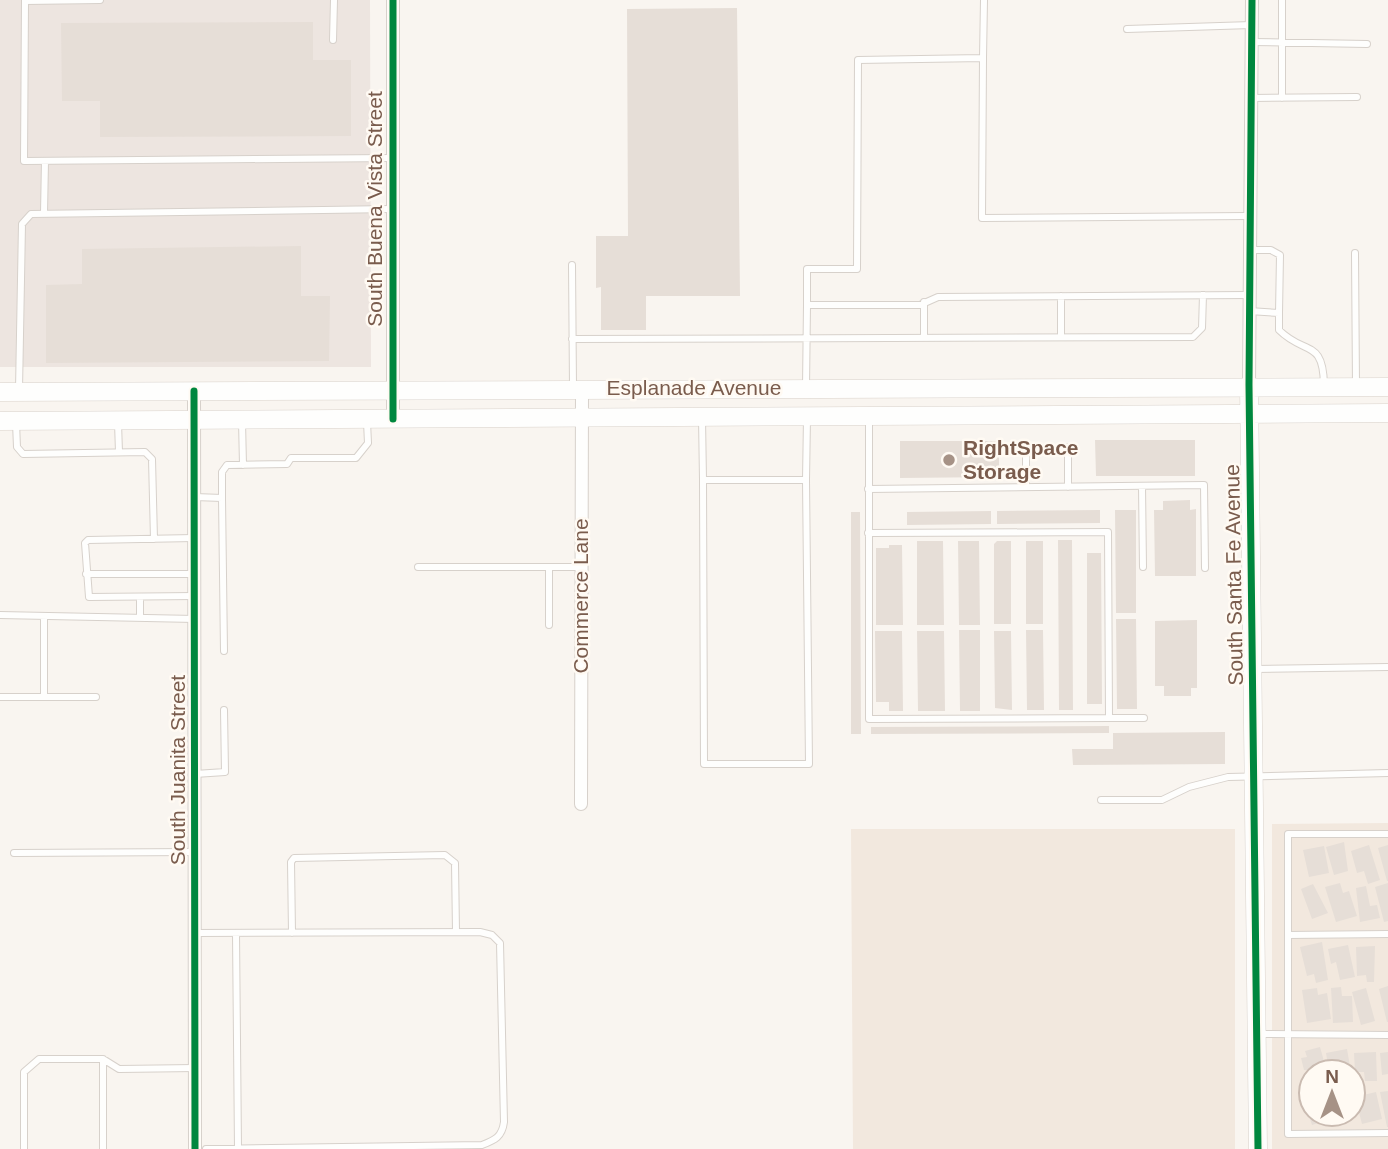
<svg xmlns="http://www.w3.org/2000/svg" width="1388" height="1149" viewBox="0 0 1388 1149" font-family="Arial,sans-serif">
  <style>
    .residential { fill: #f2e8de; fill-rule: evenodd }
    .industrial { fill: #ede5e0 }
    .building { fill: #e6ded7 }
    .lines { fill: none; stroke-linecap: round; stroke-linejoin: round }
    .lane-casing { stroke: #d7d1cb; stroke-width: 8 }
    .street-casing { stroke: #d7d1cb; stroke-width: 14 }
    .secondary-casing { stroke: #d9d2cb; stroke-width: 19 }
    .lane { stroke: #fefefd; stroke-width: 6 }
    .street { stroke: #fefefd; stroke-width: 12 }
    .secondary { stroke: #fefefd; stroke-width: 18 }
    .cycleway-casing { stroke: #fffaf3; stroke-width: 11 }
    .cycleway { stroke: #00873e; stroke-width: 7 }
    .poi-dot { fill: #a69286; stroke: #fffaf3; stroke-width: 2.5 }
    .labels { text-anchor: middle; stroke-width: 5; stroke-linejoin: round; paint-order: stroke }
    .street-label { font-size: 21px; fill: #7a5c4d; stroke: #fffaf3 }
    .poi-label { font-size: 21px; font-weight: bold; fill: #7a5c4d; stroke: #fffaf3; text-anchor: start }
  </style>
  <rect width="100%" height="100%" fill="#f9f5f0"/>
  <path class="residential" d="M1388 823V1149H1272V824ZM1311 1072H1353V1114H1311Z
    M851 829H1235V1149H853Z"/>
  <path class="industrial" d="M0 0H370L371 367H0Z"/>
  <path class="building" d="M737 8 740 296H646V330H601V287L596 288V236H628L627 9Z
    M313 22V60H351V136L100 137V101H62L61 23Z
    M301 246V296H330L329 361 46 363V285L82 284V249Z
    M1095 440H1195V476H1096Z
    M900 441H999V477L900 478Z
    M1190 500V510L1196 509V576H1155L1154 510H1163V501Z
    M1100 510V523L997 524V511Z
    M1115 510H1136V613H1116Z
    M991 511V524L907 525V512Z
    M851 512H860L861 734H851Z
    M1058 540H1072L1073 710H1059Z
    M917 541H943L944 625H917Z
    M958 541H979L980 625H959Z
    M997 541H1011V624H994V544Z
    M1026 541H1043V624H1026Z
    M889 545H902L903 625H876V548H889Z
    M1087 553H1101L1102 704H1087Z
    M1116 619H1136L1137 709H1117Z
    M1197 620V688H1191V696H1164V686H1155V621Z
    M959 630H980V711H960Z
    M1026 630H1043L1044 710H1027Z
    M875 631H902L903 711H889V702H876Z
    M917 631H944L945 711H918Z
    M994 631H1011L1012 710 995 708Z
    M1109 726V733L871 734V727Z
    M1225 732V764L1073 765 1072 749H1113V733Z
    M1344 842 1348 871 1334 875 1326 847Z
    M1369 845 1380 880 1368 884 1364 871 1357 873 1351 851Z
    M1388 845V881H1387L1378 848Z
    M1324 846 1329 873 1309 877 1303 850Z
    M1340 883 1343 893 1349 891 1357 916 1336 922 1325 887Z
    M1388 883V921L1384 922 1375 887Z
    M1313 884 1328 913 1312 919 1301 889Z
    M1366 886 1370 906 1377 905 1380 918 1360 922 1356 888Z
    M1322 942 1328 980 1316 983 1314 974 1307 976 1300 947Z
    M1348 945 1355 977 1340 980 1336 962 1331 964 1328 949Z
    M1375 946 1374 982H1367L1366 975 1357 976 1356 947Z
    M1388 986V1022H1387L1379 989Z
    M1341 987 1342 996H1352L1353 1022 1333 1023 1331 988Z
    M1317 988 1318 995 1327 993 1331 1019 1307 1023 1302 990Z
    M1366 988 1375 1021 1361 1025 1352 992Z
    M1320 1047 1327 1072 1304 1070 1301 1058 1307 1057 1305 1051Z
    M1347 1049 1351 1072H1329L1326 1053Z
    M1376 1052 1377 1081H1365L1364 1072H1355L1354 1053Z
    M1388 1052V1074L1382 1075 1380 1053Z
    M1311 1091V1114H1329L1330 1119 1312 1125 1302 1094Z
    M1388 1091V1127H1387L1380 1092Z
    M1376 1092 1382 1119 1362 1124 1355 1097Z
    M1331 1114H1353L1354 1118 1333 1122Z"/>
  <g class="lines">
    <defs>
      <path id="lane" d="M100 0 25 1 24 161 392 158
        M1282 0V98
        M1127 29 1251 25
        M333 40 334 0
        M1251 42 1367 44
        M983 58 984 0
        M1251 98 1357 97
        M44 213 45 161
        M1249 250H1271L1280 255 1279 313
        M1355 253 1356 385
        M572 265 573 387
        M1061 296V337
        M924 302V338
        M807 305V269H857L858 60 983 58 982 218 1249 216
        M1249 311 1279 313V330C1305 356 1323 338 1324 385
        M572 339 1193 337 1202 328 1203 295
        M806 387 807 305H920L938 297 1249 295
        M19 390 22 224 31 214 392 209
        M702 418 703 480H806L807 418
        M242 421 243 465
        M16 423 17 447 23 454 145 452 152 459 154 539
        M118 423 119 452
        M1026 447V487
        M1068 447V487
        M703 480 704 764H809L806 480
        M1142 486 1143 567
        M868 489 1204 485 1205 568
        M195 497 222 498 224 651
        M222 498V472L227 465 287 464 291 458H356L368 443 367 422
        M868 533 1108 532 1109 718 869 719V417
        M194 538 88 540 85 543 89 597 195 596
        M418 567H580
        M549 567V625
        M86 574H195
        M140 597V617
        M0 615 195 619
        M1255 669 1388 667
        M0 697H44V617
        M44 697H96
        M1109 718H1144
        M195 774 225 772 224 710
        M1101 800H1162L1189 787 1228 777 1388 773
        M1388 834H1288V1134L1388 1133
        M14 853 195 852
        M195 933 480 932 492 935 500 943 504 1122C502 1137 495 1140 482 1145L206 1149
        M236 933 238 1148
        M292 933 291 862 294 858 445 855 455 863 456 932
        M1288 935 1388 934
        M1259 1034 1388 1035
        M24 1149V1072L39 1059H103L119 1069 195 1068
        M103 1149V1059"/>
      <path id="street" d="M393 0V419
        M1249 385 1252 0
        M194 391 195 1149
        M581 804 582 388"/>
      <path id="secondary" d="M1249 385 1258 1149
        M0 392 1388 387
        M0 421 1388 413"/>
    </defs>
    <use href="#lane" class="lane-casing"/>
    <use href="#street" class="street-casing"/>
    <use href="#secondary" class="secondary-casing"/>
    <use href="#lane" class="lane"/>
    <use href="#street" class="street"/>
    <use href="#secondary" class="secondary"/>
    <defs>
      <path id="cycleway" d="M393 0V419
        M1252 0 1249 385 1258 1149
        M194 391 195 1149"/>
    </defs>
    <use href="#cycleway" class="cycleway-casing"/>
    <use href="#cycleway" class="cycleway"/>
  </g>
  <circle class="poi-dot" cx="949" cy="460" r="7"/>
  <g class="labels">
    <g class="street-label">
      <text transform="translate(375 209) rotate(-90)" y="7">South Buena Vista Street</text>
      <text x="694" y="395">Esplanade Avenue</text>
      <text transform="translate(1234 575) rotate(-91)" y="7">South Santa Fe Avenue</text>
      <text transform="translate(581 596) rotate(-90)" y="7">Commerce Lane</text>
      <text transform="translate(178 770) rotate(-90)" y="7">South Juanita Street</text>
    </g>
    <g class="poi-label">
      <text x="963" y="455">RightSpace<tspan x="963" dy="24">Storage</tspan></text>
    </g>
  </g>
  <g transform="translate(1332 1093)"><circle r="33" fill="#fffaf3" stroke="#cabbb1" stroke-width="2"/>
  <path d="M0-5L12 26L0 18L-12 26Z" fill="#a69286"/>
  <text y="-10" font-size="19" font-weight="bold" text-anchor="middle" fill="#7a5c4d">N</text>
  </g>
</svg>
